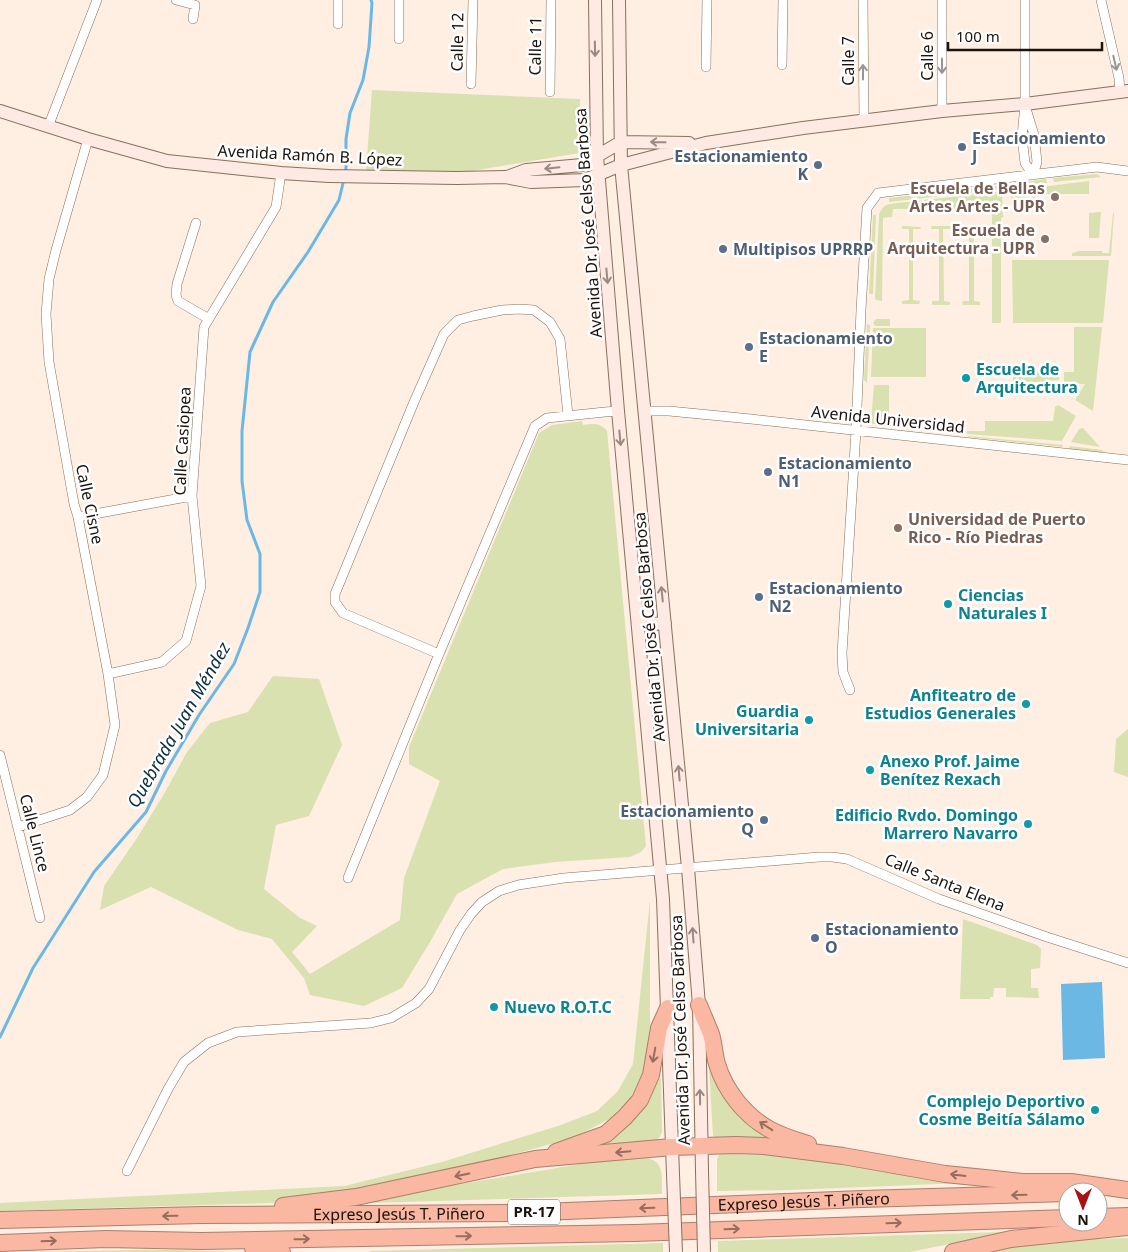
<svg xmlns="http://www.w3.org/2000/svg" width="1128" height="1252" viewBox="0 0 1128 1252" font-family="'Noto Sans',sans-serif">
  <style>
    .green { fill: #d8e1af }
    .water { fill: #6cb8e4 }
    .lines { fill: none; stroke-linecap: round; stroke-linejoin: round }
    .stream { stroke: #6cb8e4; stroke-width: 3 }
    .street-casing { stroke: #87705e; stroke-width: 10 }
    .secondary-casing { stroke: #87705e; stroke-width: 14 }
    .highway-casing { stroke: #ac7e6d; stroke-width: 18 }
    .street { stroke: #fff; stroke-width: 9 }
    .secondary { stroke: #fee9e3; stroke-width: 12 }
    .highway { stroke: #fab7a1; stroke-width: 16 }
    .secondary-bridge-casing { stroke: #87705e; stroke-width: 14; stroke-linecap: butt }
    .secondary-bridge { stroke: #fee9e3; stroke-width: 12 }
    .oneway { stroke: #988982 }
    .oneway2 { stroke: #999592 }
    .oneway3 { stroke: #966d5e }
    .service-dot { fill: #5c6f8a; stroke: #fff; stroke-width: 2 }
    .education-dot { fill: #8d6e63; stroke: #fff; stroke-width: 2 }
    .culture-dot { fill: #0f9aa8; stroke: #fff; stroke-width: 2 }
    .labels { text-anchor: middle; stroke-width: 5; stroke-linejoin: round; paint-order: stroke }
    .shield { fill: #fff; stroke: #605a55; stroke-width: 1 }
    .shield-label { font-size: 15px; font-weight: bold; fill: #1c130c }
    .street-label { font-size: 16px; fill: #1c130c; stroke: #fff }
    .service-label { font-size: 16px; font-weight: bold; fill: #4e5e75; stroke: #fff; text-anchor: start }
    .education-label { font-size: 16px; font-weight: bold; fill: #785e54; stroke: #fff; text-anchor: end }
    .culture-label { font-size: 16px; font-weight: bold; fill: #0d838f; stroke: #fff; text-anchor: start }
    .water-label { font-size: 18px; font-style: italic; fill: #0c2f41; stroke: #fff }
  </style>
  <rect width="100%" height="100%" fill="#ffeee2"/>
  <path class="green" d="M372 90 580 99 579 153 466 172 366 171Z
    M1097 174 1101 177 1054 182 1053 178Z
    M1046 179 1047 183 1011 187V184Z
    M1089 181V194H1036V207H1033V188Z
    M1002 185V189L889 202V198Z
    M1028 188 1027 198H1024L1025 208H1019L1012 211 1011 191Z
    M1002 191 1003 217 1001 218V323H992V205H970L969 208 893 209 892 217 883 218 882 301 876 300 875 298 879 215C881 209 884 205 890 204Z
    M1101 212 1099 238H1089V213Z
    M1113 213H1114L1111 256H1072V253L1077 252V251H1102V253H1109Z
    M873 215H876L873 294H869Z
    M902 226 921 227 920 229H913V300L920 301 919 304H902V301L909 300V229H902Z
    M932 226H951V229H943L944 301 950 302V305H933L932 304V301H939V229H932L931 228Z
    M963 226 981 227 980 229H974V301L980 302V305H963L962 304 963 301H969V229H962L961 227Z
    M1012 260H1109L1103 323H1013Z
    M876 319H889L890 320V326H875L873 323Z
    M867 324 870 325 867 383 864 380Z
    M1074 327H1102L1093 411 1075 400 1085 384 1064 383V372H1074Z
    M873 328H926V377H871Z
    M1013 372H1059V380L1043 381 1042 382H1013Z
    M874 385H889V415L896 416 897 422H943V433L873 424 871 422Z
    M1058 405 1076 416 1062 441 967 434V431H985V421H1053L1055 407Z
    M582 421 583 425C594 424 599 422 607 431L646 846 641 852 630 857 555 862 503 869 457 894 430 942 402 988 364 1006 310 995 304 978 272 939 238 930 151 887 100 910 104 886 137 838 164 794 187 752 210 723 248 712 273 676 319 679 342 745 309 816 276 825 264 889 300 918 317 926 292 952 310 974 400 920 404 878 440 781 409 764V747L539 433 552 425Z
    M1082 428H1083L1100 447 1071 442 1079 429Z
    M968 436 1063 445 1062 447 968 437Z
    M1070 446 1102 450 1105 453 1069 449Z
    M1128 729V777L1114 772 1116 739Z
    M650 900V1025L647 1057 641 1085 613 1117 573 1138 444 1173 344 1196 270 1203 0 1211V1203L344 1186 442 1162 561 1125 597 1111 618 1091 633 1064Z
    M963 919 1037 945 1041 949 1040 968 1031 969V988H1038L1039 998 1006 997V988H994L993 997H990V999H960Z
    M708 1051 768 1136 765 1140 715 1139 713 1136Z
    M659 1078 661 1079 662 1132 659 1138 656 1140 602 1146 603 1143 656 1079Z
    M723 1154 764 1155 941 1176 963 1183 791 1190 717 1191V1159L719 1155Z
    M648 1158C666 1163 661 1179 662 1194L374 1203 371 1201 373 1199 598 1161Z
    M1003 1232 1004 1233 910 1252H718V1241Z
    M1128 1238V1252H982L1026 1241Z
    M663 1243V1252H369L371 1251Z
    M139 1250H176L232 1252H26Z"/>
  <path class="water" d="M1102 982 1105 1058 1063 1060 1061 984Z"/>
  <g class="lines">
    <path class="stream" d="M345 173 346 168V139L350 113 363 80 369 47 372 3 371 0
      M0 1037 33 968 54 935 94 872 146 812 166 771 199 715 234 664 248 628 260 592V554L247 520 242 481V431L250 352 273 302 308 252 339 200 344 179"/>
    <defs>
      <path id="street" d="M176 0 195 5 193 19
        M338 0V24
        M863 0 864 121
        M942 0V111
        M1025 0V104L1022 137 1025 163 1033 175
        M1101 0 1119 78 1120 92
        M399 39V0
        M782 65 783 0
        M706 67 707 0
        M471 84 473 0
        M550 92 551 0
        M1027 112 1034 135 1037 162 1033 175
        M48 127 97 0
        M196 223 177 284 176 295 178 301 209 319
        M644 411H669L751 419 1128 460
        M78 517 192 496
        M439 654 343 613 335 602V594L414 402 444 334 458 320 473 316 502 310 519 309 534 310 550 322 560 339 568 415
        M108 674 162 662 186 641 201 586 192 496 204 327 276 207 281 173
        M850 690 843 672 842 653 856 431 861 310 867 208 878 193 1097 167 1128 171
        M0 755 40 918
        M18 827 70 810 87 797 103 775 115 725 108 674 78 517 74 504 49 362 46 314 49 279 56 250 88 139
        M348 878 439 654 535 426 547 418 605 412 618 411
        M127 1171 168 1089 184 1062 208 1043 237 1032 371 1023 391 1018 416 1003 429 989 460 930 471 914 482 902 499 891 518 885 564 878 819 857H832L847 859 939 899 1047 937 1128 963"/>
      <path id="secondary" d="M595 0 597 156 618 411 663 899 673 1174
        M619 0 621 165 688 868 699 1005 702 1171
        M0 111 88 139 167 161 281 173 329 176 457 178 505 177 531 182 585 180 621 165 706 143 803 128 942 111 1025 104 1128 91
        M507 177 526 170 582 165 621 142 689 143
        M638 625 665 623"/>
      <g id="highway">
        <path d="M699 1005C703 1015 707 1024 711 1034 714 1043 714 1054 717 1064 725 1090 744 1115 769 1129 781 1136 795 1140 808 1144"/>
        <path d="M556 1152 606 1134 625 1117 640 1100 651 1075 659 1028 668 1008"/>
        <path d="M283 1206 356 1197 535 1159 672 1147 736 1145 764 1146 843 1156 945 1174 985 1178 1022 1182H1071L1128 1190"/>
        <path d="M1098 1217 1128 1216"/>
        <path id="s1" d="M0 1220 202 1215 517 1213 862 1199 1068 1193"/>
        <path d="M0 1243 106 1239 201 1241 635 1233 1068 1218"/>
        <path d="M253 1248 282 1252"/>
        <path d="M953 1252 1011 1239 1128 1227"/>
      </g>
    </defs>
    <use href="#street" class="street-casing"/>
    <use href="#secondary" class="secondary-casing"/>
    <use href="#highway" class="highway-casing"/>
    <use href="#street" class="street"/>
    <use href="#secondary" class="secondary"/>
    <use href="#highway" class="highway"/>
    <defs>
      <path id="secondary-bridge" d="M702 1171 704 1252
        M673 1174 676 1252"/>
    </defs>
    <use href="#secondary-bridge" class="secondary-bridge-casing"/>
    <use href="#secondary-bridge" class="secondary-bridge"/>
  </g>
  <defs><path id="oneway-shaft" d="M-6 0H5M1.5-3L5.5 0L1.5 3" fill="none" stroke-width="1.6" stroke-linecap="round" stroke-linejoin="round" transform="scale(1.25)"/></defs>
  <g class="oneway">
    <use href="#oneway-shaft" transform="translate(595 49) rotate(89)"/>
    <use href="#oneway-shaft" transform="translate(658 142) rotate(-179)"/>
    <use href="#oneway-shaft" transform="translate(552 168) rotate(174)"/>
    <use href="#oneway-shaft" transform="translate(607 276) rotate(85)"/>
    <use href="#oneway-shaft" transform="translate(620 438) rotate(85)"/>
    <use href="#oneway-shaft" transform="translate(662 594) rotate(-96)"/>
    <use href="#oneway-shaft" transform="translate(679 773) rotate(-95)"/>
    <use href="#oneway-shaft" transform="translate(693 935) rotate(-94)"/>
    <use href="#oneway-shaft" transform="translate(700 1097) rotate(-91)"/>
  </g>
  <g class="oneway2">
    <use href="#oneway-shaft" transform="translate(1115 63) rotate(77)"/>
    <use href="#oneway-shaft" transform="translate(942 66) rotate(90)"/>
    <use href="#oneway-shaft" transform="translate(863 72) rotate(-90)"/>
  </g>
  <g class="oneway3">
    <use href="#oneway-shaft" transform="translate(654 1055) rotate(100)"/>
    <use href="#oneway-shaft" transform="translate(766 1126) rotate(-147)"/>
    <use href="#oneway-shaft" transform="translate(623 1152) rotate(175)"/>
    <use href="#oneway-shaft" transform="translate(462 1175) rotate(168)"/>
    <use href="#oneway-shaft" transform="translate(958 1175) rotate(-173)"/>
    <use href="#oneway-shaft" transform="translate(1019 1195) rotate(178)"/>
    <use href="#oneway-shaft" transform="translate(647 1208) rotate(178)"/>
    <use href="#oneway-shaft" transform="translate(170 1216) rotate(179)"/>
    <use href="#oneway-shaft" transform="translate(894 1223) rotate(-2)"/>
    <use href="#oneway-shaft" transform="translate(732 1229) rotate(-2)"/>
    <use href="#oneway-shaft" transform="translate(464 1236) rotate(-1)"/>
    <use href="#oneway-shaft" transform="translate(302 1239) rotate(-1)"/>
    <use href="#oneway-shaft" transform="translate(49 1241) rotate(-2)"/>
  </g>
  <g class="service-dot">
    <circle cx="962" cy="147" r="5"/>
    <circle cx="818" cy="165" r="5"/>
    <circle cx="723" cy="249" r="5"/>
    <circle cx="749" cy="347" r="5"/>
    <circle cx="768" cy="472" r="5"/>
    <circle cx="759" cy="597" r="5"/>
    <circle cx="764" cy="820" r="5"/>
    <circle cx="815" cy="938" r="5"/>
  </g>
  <g class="education-dot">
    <circle cx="1055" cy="197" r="5"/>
    <circle cx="1045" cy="239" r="5"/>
    <circle cx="898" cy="528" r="5"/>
  </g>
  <g class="culture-dot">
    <circle cx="966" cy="378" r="5"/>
    <circle cx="948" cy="604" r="5"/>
    <circle cx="1026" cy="704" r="5"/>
    <circle cx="809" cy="720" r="5"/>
    <circle cx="870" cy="770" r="5"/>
    <circle cx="1028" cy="824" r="5"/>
    <circle cx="494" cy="1007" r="5"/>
    <circle cx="1095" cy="1110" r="5"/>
  </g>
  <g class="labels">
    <rect class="shield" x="508" y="1199.5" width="52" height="25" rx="4"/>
    <g class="shield-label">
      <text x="534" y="1217">PR-17</text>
    </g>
    <g class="street-label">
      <text transform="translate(457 42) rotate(-89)" y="6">Calle 12</text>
      <text transform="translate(535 46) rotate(-89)" y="6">Calle 11</text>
      <text transform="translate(927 56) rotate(-90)" y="6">Calle 6</text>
      <text transform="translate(848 61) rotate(-90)" y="6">Calle 7</text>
      <text transform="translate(310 155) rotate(3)" y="6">Avenida Ramón B. López</text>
      <text transform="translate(588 223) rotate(-94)" y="6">Avenida Dr. José Celso Barbosa</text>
      <text transform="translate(888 419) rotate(6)" y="6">Avenida Universidad</text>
      <text transform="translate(182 441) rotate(-87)" y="6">Calle Casiopea</text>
      <text transform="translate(90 504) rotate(78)" y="6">Calle Cisne</text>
      <text transform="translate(649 627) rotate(-95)" y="6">Avenida Dr. José Celso Barbosa</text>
      <text transform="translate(35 833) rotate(76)" y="6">Calle Lince</text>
      <text transform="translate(945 882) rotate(22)" y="6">Calle Santa Elena</text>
      <text transform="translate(680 1030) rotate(-92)" y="6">Avenida Dr. José Celso Barbosa</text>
      <text dy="6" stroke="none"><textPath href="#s1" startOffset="804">Expreso Jesús T. Piñero</textPath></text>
      <text dy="6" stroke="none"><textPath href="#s1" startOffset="399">Expreso Jesús T. Piñero</textPath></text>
    </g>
    <g class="service-label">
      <text x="972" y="144">Estacionamiento<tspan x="972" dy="18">J</tspan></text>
      <text x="808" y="162" text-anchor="end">Estacionamiento<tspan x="808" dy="18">K</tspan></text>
      <text x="733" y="255">Multipisos UPRRP</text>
      <text x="759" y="344">Estacionamiento<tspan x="759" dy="18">E</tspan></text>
      <text x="778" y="469">Estacionamiento<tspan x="778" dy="18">N1</tspan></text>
      <text x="769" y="594">Estacionamiento<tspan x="769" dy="18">N2</tspan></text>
      <text x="754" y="817" text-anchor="end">Estacionamiento<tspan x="754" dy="18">Q</tspan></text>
      <text x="825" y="935">Estacionamiento<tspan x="825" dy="18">O</tspan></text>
    </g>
    <g class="education-label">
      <text x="1045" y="194">Escuela de Bellas<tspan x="1045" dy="18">Artes Artes - UPR</tspan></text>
      <text x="1035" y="236">Escuela de<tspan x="1035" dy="18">Arquitectura - UPR</tspan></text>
      <text x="908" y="525" text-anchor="start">Universidad de Puerto<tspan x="908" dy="18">Rico - Río Piedras</tspan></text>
    </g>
    <g class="culture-label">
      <text x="976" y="375">Escuela de<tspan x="976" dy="18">Arquitectura</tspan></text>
      <text x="958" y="601">Ciencias<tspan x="958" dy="18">Naturales I</tspan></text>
      <text x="1016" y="701" text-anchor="end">Anfiteatro de<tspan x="1016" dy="18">Estudios Generales</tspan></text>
      <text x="799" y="717" text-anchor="end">Guardia<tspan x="799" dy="18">Universitaria</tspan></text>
      <text x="880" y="767">Anexo Prof. Jaime<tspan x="880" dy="18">Benítez Rexach</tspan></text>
      <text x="1018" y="821" text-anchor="end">Edificio Rvdo. Domingo<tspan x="1018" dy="18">Marrero Navarro</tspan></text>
      <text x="504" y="1013">Nuevo R.O.T.C</text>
      <text x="1085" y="1107" text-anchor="end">Complejo Deportivo<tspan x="1085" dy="18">Cosme Beitía Sálamo</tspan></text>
    </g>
    <g class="water-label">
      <text transform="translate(179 725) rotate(-60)" y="6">Quebrada Juan Méndez</text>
    </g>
  </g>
  <g transform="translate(1083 1207) rotate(180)"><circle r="24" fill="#ffffff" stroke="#a4a19e"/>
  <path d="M0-4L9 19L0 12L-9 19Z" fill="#a71214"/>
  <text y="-8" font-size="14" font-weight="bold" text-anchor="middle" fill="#1c130c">N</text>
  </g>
  <path d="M948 42v8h154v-8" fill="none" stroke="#1c130c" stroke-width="2.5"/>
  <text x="956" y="42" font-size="15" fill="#1c130c" stroke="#ffffff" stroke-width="4" paint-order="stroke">100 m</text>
</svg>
